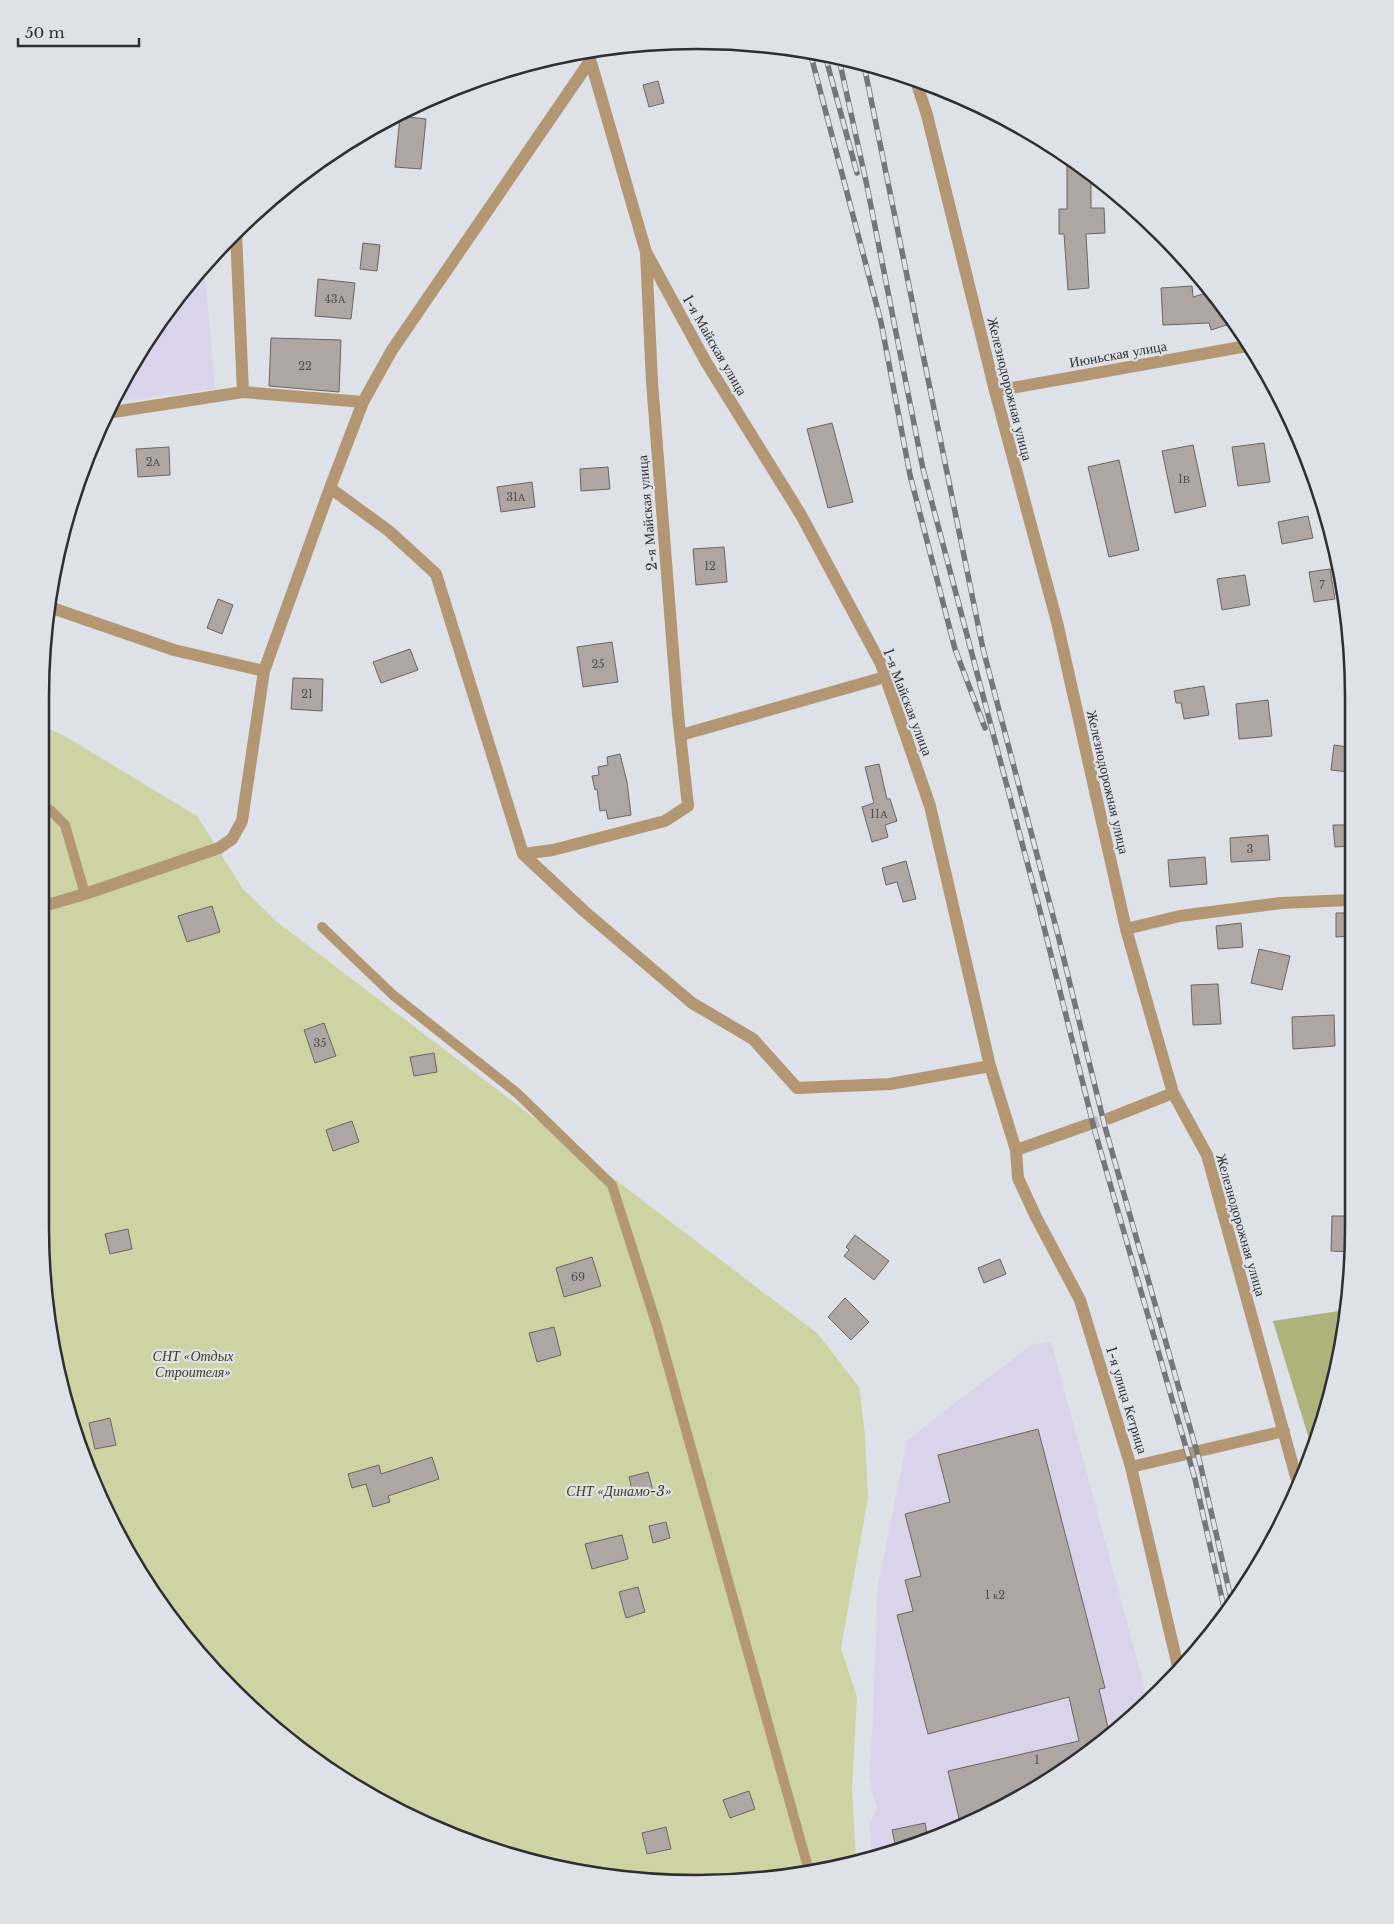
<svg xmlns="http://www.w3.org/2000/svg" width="1394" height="1924" viewBox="0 0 1394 1924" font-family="'Libre Baskerville',serif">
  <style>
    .industrial { fill: #d9d4e9 }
    .green { fill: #ced3a3 }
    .forest { fill: #aeb37c }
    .building { fill: #aea6a3; stroke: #6c6562 }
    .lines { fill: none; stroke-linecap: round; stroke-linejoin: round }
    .minor-tunnel { stroke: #bcbdc4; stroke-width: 12; stroke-dasharray: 12 6; stroke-linecap: butt }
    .service { stroke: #b39773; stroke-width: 10 }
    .minor { stroke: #b39773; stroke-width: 12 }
    .rail-casing { stroke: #75757a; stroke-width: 5.5 }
    .rail { stroke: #dfe1e8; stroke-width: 4; stroke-dasharray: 11; stroke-linecap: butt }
    .labels { text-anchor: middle; stroke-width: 4.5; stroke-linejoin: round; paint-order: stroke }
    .number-label { font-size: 11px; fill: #4f4d4e }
    .street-label { font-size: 14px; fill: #2f2f32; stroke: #dfe1e8 }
    .park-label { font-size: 14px; font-style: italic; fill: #3c3e13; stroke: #dfe1e8 }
    .rim { fill: none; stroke: #2f2f32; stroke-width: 2.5 }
  </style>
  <rect width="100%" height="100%" fill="#dfe1e8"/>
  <path class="industrial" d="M204 263 215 389 113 402 151 332Z
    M1051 1341 1148 1700 1097 1748 949 1834 871 1855 870 1822 877 1809 869 1777 873 1721 877 1590 907 1440 1031 1345Z"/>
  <path class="green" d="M40 725 63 735 197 816 243 889 277 922 818 1334 859 1387 865 1435 868 1498 841 1648 857 1697 852 1789 856 1859 782 1878 654 1883 569 1871 407 1816 264 1721 151 1592 108 1517 62 1397 40 1227Z"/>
  <path class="forest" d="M1345 1310 1319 1438 1313 1452 1273 1321Z"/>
  <path class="building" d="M658 81 664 103 649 107 643 85Z
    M400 116 426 119 421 169 395 167Z
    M1067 158 1091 175V208H1104L1105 233 1086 234 1089 288 1068 290 1064 234H1059V209H1067Z
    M363 243 380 245 377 271 360 269Z
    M318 279 355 283 351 319 315 316Z
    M1192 286 1193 297 1213 291 1218 297 1233 323 1211 330 1209 323 1163 325 1161 288Z
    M271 338 341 340 339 392 269 386Z
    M832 423 853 502 828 508 807 429Z
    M1264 443 1270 482 1238 486 1232 447Z
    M1193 445 1206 506 1175 513 1162 451Z
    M169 447 170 475 138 477 136 449Z
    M1119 460 1139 550 1109 557 1088 467Z
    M608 467 610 489 581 491 580 469Z
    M532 482 535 507 501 512 497 487Z
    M1308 516 1313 538 1282 544 1278 522Z
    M724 547 727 582 696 585 693 549Z
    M1330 569 1335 599 1314 602 1309 572Z
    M1245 575 1250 605 1222 610 1217 579Z
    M218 599 233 605 222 634 207 628Z
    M612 642 618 682 583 687 577 647Z
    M410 649 418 670 381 683 373 662Z
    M293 678 323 679 322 711 291 709Z
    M1204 686 1209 715 1184 719 1181 703H1176L1174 691Z
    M1268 700 1272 736 1239 739 1236 704Z
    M1334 745 1349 747V772L1331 770Z
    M620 754 627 782 631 815 608 819 606 810 600 811 597 789 595 790 592 776 599 775 598 767 608 765 607 757Z
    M879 764 887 799H890L897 821 885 825 888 837 872 842 862 807 874 803 865 767Z
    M1333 825H1350V846L1335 847Z
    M1268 835 1270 860 1231 862 1230 838Z
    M1205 857 1207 884 1170 887 1168 860Z
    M906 861 916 899 903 902 897 882 886 885 882 868Z
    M212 906 220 932 187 942 178 916Z
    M1336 913H1350V936L1336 937Z
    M1241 923 1243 947 1218 949 1216 926Z
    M1259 949 1290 956 1282 990 1251 983Z
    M1218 984 1221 1024 1193 1025 1191 985Z
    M1334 1015 1335 1046 1293 1049 1292 1017Z
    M324 1023 336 1056 315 1063 304 1030Z
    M434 1053 437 1072 414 1076 410 1057Z
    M352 1121 359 1142 333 1151 326 1130Z
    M1332 1216H1352V1252L1331 1251Z
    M128 1229 132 1249 110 1254 105 1234Z
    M855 1235 889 1261 874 1280 844 1256 849 1250 846 1247Z
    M592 1257 601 1286 564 1297 556 1268Z
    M1000 1259 1006 1274 984 1283 978 1268Z
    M845 1298 869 1322 851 1340 828 1317Z
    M554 1327 561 1355 537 1362 529 1333Z
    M110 1418 116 1445 95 1449 89 1423Z
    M1038 1429 1105 1688 1099 1689 1110 1736 1097 1748 961 1827 948 1771 1079 1741 1069 1697 928 1734 897 1615 913 1611 905 1580 921 1576 905 1514 950 1502 938 1455Z
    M432 1457 439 1479 388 1496 390 1502 373 1507 366 1484 352 1488 348 1474 379 1465 381 1474Z
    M648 1472 654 1494 634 1498 629 1477Z
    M666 1522 670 1538 653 1543 649 1526Z
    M622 1535 628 1559 592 1569 585 1544Z
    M638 1587 645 1612 626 1618 619 1592Z
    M749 1791 755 1809 730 1818 723 1800Z
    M925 1823 928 1839 896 1848 892 1830Z
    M666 1827 671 1849 647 1854 642 1833Z"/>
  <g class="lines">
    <path class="minor-tunnel" d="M1087 1125 1110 1118"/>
    <path class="service" d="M40 805 50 810 65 825 85 894
      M322 927 393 995 517 1093 612 1185 657 1326 809 1871"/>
    <path class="minor" d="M915 78 927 115 995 391 1057 622 1126 929 1173 1093 1207 1155 1298 1484
      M236 233 243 392
      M646 252 706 362 801 515 881 664 930 806 990 1066 1016 1150 1018 1178 1036 1217 1080 1300 1131 1467 1179 1671
      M995 391 1247 346
      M107 413 243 392 363 402
      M330 488 389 531 436 574 523 854 584 911 692 1003 753 1039 797 1088 890 1084 990 1066
      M52 608 174 650 264 671
      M681 735 885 677
      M523 854 553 850 665 821 688 806 678 715 652 382 646 252 588 52
      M40 907 85 894 219 848 232 839 242 821 264 671 330 488 363 402 392 350 590 61
      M1126 929 1180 916 1281 903 1350 900
      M1110 1118 1173 1093
      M1016 1150 1087 1125
      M1131 1467 1284 1431"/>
    <defs>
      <path id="rail" d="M810 52 881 322 910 475 955 649 985 728
        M825 55 857 173
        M839 59 867 186 923 469 1039 907 1094 1128 1195 1479 1225 1612
        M864 65 983 649 1058 935 1105 1127 1200 1463 1232 1603"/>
    </defs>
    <use href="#rail" class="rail-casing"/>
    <use href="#rail" class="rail"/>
  </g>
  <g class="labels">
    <g class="number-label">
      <text x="335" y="303">43А</text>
      <text x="305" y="370">22</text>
      <text x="153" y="466">2А</text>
      <text x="1184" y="483">1В</text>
      <text x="516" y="501">31А</text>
      <text x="710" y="570">12</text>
      <text x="1322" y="589">7</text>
      <text x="598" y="668">25</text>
      <text x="307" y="698">21</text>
      <text x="879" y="818">11А</text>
      <text x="1250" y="853">3</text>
      <text x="320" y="1047">35</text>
      <text x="578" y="1281">69</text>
      <text x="995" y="1599">1 к2</text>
      <text x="1037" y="1764">1</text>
    </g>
    <g class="street-label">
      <text transform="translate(715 345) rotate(60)" y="5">1-я Майская улица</text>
      <text transform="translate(1118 354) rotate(-10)" y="5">Июньская улица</text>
      <text transform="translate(1010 389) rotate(76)" y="5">Железнодорожная улица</text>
      <text transform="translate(647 513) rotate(-95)" y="5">2-я Майская улица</text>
      <text transform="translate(908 702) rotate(69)" y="5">1-я Майская улица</text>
      <text transform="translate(1108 782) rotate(77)" y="5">Железнодорожная улица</text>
      <text transform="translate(1241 1225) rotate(74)" y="5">Железнодорожная улица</text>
      <text transform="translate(1127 1400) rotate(73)" y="5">1-я улица Кетрица</text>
    </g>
    <g class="park-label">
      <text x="193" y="1361">СНТ «Отдых<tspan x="193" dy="16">Строителя»</tspan></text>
      <text x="619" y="1496">СНТ «Динамо-3»</text>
    </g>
  </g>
  <path d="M0 0H1394V1924H0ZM697 49H697A648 648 0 0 1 1345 697V1227A648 648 0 0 1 697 1875H697A648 648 0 0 1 49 1227V697A648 648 0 0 1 697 49Z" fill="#dfe1e8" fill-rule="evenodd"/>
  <path class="rim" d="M697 49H697A648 648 0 0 1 1345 697V1227A648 648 0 0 1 697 1875H697A648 648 0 0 1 49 1227V697A648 648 0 0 1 697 49Z"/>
  <path d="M18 38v8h121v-8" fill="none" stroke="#2f2f32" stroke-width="2.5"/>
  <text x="25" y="38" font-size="15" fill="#2f2f32" stroke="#dfe1e8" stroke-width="4" paint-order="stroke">50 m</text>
</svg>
